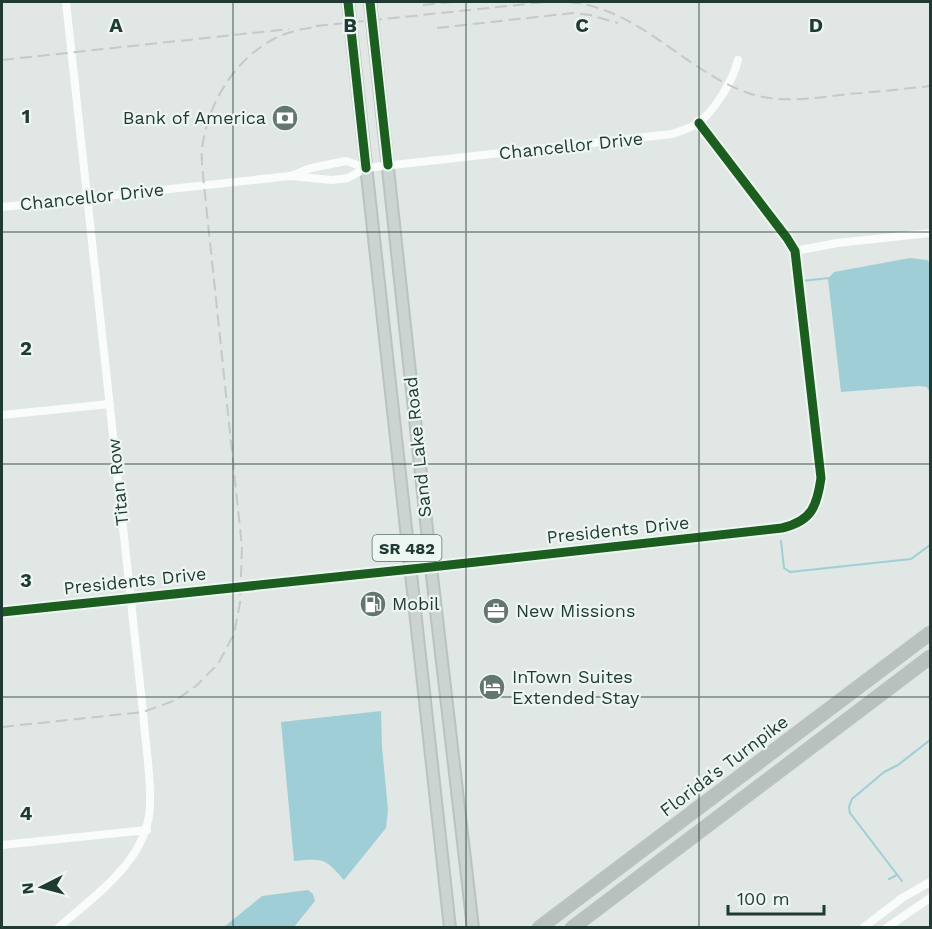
<svg xmlns="http://www.w3.org/2000/svg" width="932" height="929" viewBox="0 0 932 929" font-family="'Work Sans',sans-serif">
  <style>
    .water { fill: #9fced7 }
    .lines { fill: none; stroke-linecap: round; stroke-linejoin: round }
    .stream { stroke: #9fced7; stroke-width: 2 }
    .major-casing { stroke: #bac3c1; stroke-width: 14 }
    .highway-casing { stroke: #bac3c1; stroke-width: 15 }
    .minor { stroke: #fafbfb; stroke-width: 8 }
    .major { stroke: #ccd4d2; stroke-width: 10 }
    .highway { stroke: #b9c1bf; stroke-width: 12 }
    .rail { stroke: #c6c9c8; stroke-width: 2; stroke-dasharray: 12 6; stroke-linecap: butt }
    .cycleway-casing { stroke: #eef6f2; stroke-width: 13 }
    .cycleway { stroke: #1b5e20; stroke-width: 9 }
    .grid { fill: none; stroke: #1f3933; stroke-width: 1.5; stroke-opacity: 0.55 }
    .labels { text-anchor: middle; stroke-width: 4.5; stroke-linejoin: round; paint-order: stroke }
    .shield { fill: #eef6f2; stroke: #5d726c; stroke-width: 1.5 }
    .shield-label { font-size: 16px; font-weight: bold; fill: #1f3933 }
    .poi-label { font-size: 18px; fill: #1f3933; stroke: #eef6f2; text-anchor: start }
    .street-label { font-size: 18px; fill: #1f3933; stroke: #eef6f2 }
    .grid-label { font-size: 20px; text-anchor: middle; font-weight: bold; fill: #1f3933; stroke: #eef6f2; stroke-width: 4.5; stroke-linejoin: round; paint-order: stroke }
  </style>
  <rect width="100%" height="100%" fill="#e0e7e4"/>
  <path class="water" d="M910 258 927 260 930 263V393L927 387 919 386 841 392 828 279 834 272Z
    M381 711 382 747 388 810 386 828 344 880C324 857 323 859 294 861L281 722Z
    M308 890 313 894 315 901 294 927H224L262 896Z"/>
  <g class="lines">
    <path class="stream" d="M802 281 829 278
      M781 541 784 568 790 572 911 559 930 545
      M889 879 897 875
      M902 881 850 813 849 807 852 799 884 772 898 765 930 740"/>
    <defs>
      <path id="major" d="M348 2 450 928
        M370 2 431 567 473 928"/>
      <path id="highway" d="M539 928 930 633
        M572 928 930 657"/>
    </defs>
    <use href="#major" class="major-casing"/>
    <use href="#highway" class="highway-casing"/>
    <path class="minor" d="M291 176 311 168 346 161 366 168
      M2 207 290 176 332 180 348 178 366 168 672 134C681 131 691 128 698 123 715 111 733 80 738 60
      M795 251 837 243 930 233
      M2 415 110 404
      M2 612 431 567 782 528C812 521 817 506 821 478L795 251 787 238 699 123
      M2 845 147 830
      M58 928C96 894 150 859 150 803 151 773 145 742 143 712L66 2
      M863 928 902 898 930 882
      M886 928 930 898"/>
    <use href="#major" class="major"/>
    <use href="#highway" class="highway"/>
    <path class="rail" d="M569 2C639 8 685 71 748 93 780 104 815 98 848 94 876 92 903 89 930 86
      M423 5 452 2
      M316 26 546 2
      M437 28 573 13 590 15 618 23
      M2 60 289 29
      M2 727 143 712 176 700 196 686 218 664 234 634 240 603 242 547 204 185C203 173 201 161 202 149 207 103 237 55 280 36 294 30 309 28 324 25"/>
    <defs>
      <path id="cycleway" d="M348 2 366 168
        M370 2 388 165
        M2 612 431 567 782 528C812 521 817 506 821 478L795 251 787 238 699 123"/>
    </defs>
    <use href="#cycleway" class="cycleway-casing"/>
    <use href="#cycleway" class="cycleway"/>
  </g>
  <path class="grid" d="M233 2V928M466 2V928M699 2V928M2 232H930M2 464H930M2 697H930"/>
  <defs>
    <symbol id="bank-disc" viewBox="-11 -11 22 22"><circle r="9.5" fill="#637671" stroke="#eef6f2"/><path d="M-6-4H6V4H-6ZM0-2.3a2.3 2.3 0 1 0 0 4.6a2.3 2.3 0 1 0 0-4.6Z" fill="#fff"/></symbol>
    <symbol id="fuel-disc" viewBox="-11 -11 22 22"><circle r="9.5" fill="#637671" stroke="#eef6f2"/><path d="M-5.5-6h7V0h2V4h1.3V-2.5L3-4.5l.8-.8L6-3V5H2.5V1h-1V6h-7ZM-4.2-4.7v3.2H.2V-4.7Z" fill="#fff"/></symbol>
    <symbol id="office-disc" viewBox="-11 -11 22 22"><circle r="9.5" fill="#637671" stroke="#eef6f2"/><path d="M-6-3h4V-5.5h4V-3h4V5H-6ZM-1-4.5V-3h2v-1.5ZM-6 0V1H6V0Z" fill="#fff"/></symbol>
    <symbol id="hotel-disc" viewBox="-11 -11 22 22"><circle r="9.5" fill="#637671" stroke="#eef6f2"/><path d="M-6-4.5h1.5V1H6V5H4.5V3h-9V5H-6ZM-4 0a1.8 1.8 0 1 1 3.6 0ZM.5 0V-2.5h3Q6-2.5 6 0Z" fill="#fff"/></symbol>
  </defs>
  <g fill-rule="evenodd">
    <use href="#bank-disc" x="270" y="103" width="30" height="30"/>
    <use href="#fuel-disc" x="358" y="589" width="30" height="30"/>
    <use href="#office-disc" x="481" y="596" width="30" height="30"/>
    <use href="#hotel-disc" x="477" y="672" width="30" height="30"/>
  </g>
  <g class="labels">
    <rect class="shield" x="372.5" y="535" width="69" height="26" rx="4.5"/>
    <g class="shield-label">
      <text x="407" y="554">SR 482</text>
    </g>
    <g class="poi-label">
      <text x="266" y="124" text-anchor="end">Bank of America</text>
      <text x="392" y="610">Mobil</text>
      <text x="516" y="617">New Missions</text>
      <text x="512" y="683">InTown Suites<tspan x="512" dy="21">Extended Stay</tspan></text>
    </g>
    <g class="street-label">
      <text transform="translate(571 146) rotate(-6)" y="6">Chancellor Drive</text>
      <text transform="translate(92 197) rotate(-6)" y="6">Chancellor Drive</text>
      <text transform="translate(418 447) rotate(-96)" y="6">Sand Lake Road</text>
      <text transform="translate(118 482) rotate(-96)" y="6">Titan Row</text>
      <text transform="translate(618 530) rotate(-6)" y="6">Presidents Drive</text>
      <text transform="translate(135 581) rotate(-6)" y="6">Presidents Drive</text>
      <text transform="translate(724 766) rotate(-37)" y="6">Florida's Turnpike</text>
    </g>
  </g>
  <g class="grid-label">
    <text x="116" y="32">A</text>
    <text x="350" y="32">B</text>
    <text x="582" y="32">C</text>
    <text x="816" y="32">D</text>
    <text x="26" y="123">1</text>
    <text x="26" y="355">2</text>
    <text x="26" y="587">3</text>
    <text x="26" y="820">4</text>
  </g>
  <rect width="932" height="929" fill="none" stroke="#1f3933" stroke-width="6"/>
  <g transform="translate(42 887) rotate(264)" stroke="#eef6f2" stroke-width="4.5" paint-order="stroke">
  <path d="M0-4.5L10 22L0 15L-10 22Z" fill="#1f3933"/>
  <text y="-9" font-size="16" font-weight="bold" text-anchor="middle" fill="#1f3933">N</text>
  </g>
  <path d="M728 905v9h96v-9" fill="none" stroke="#1f3933" stroke-width="3"/>
  <text x="737" y="905" font-size="18" fill="#1f3933" stroke="#eef6f2" stroke-width="4.5" paint-order="stroke">100 m</text>
</svg>
